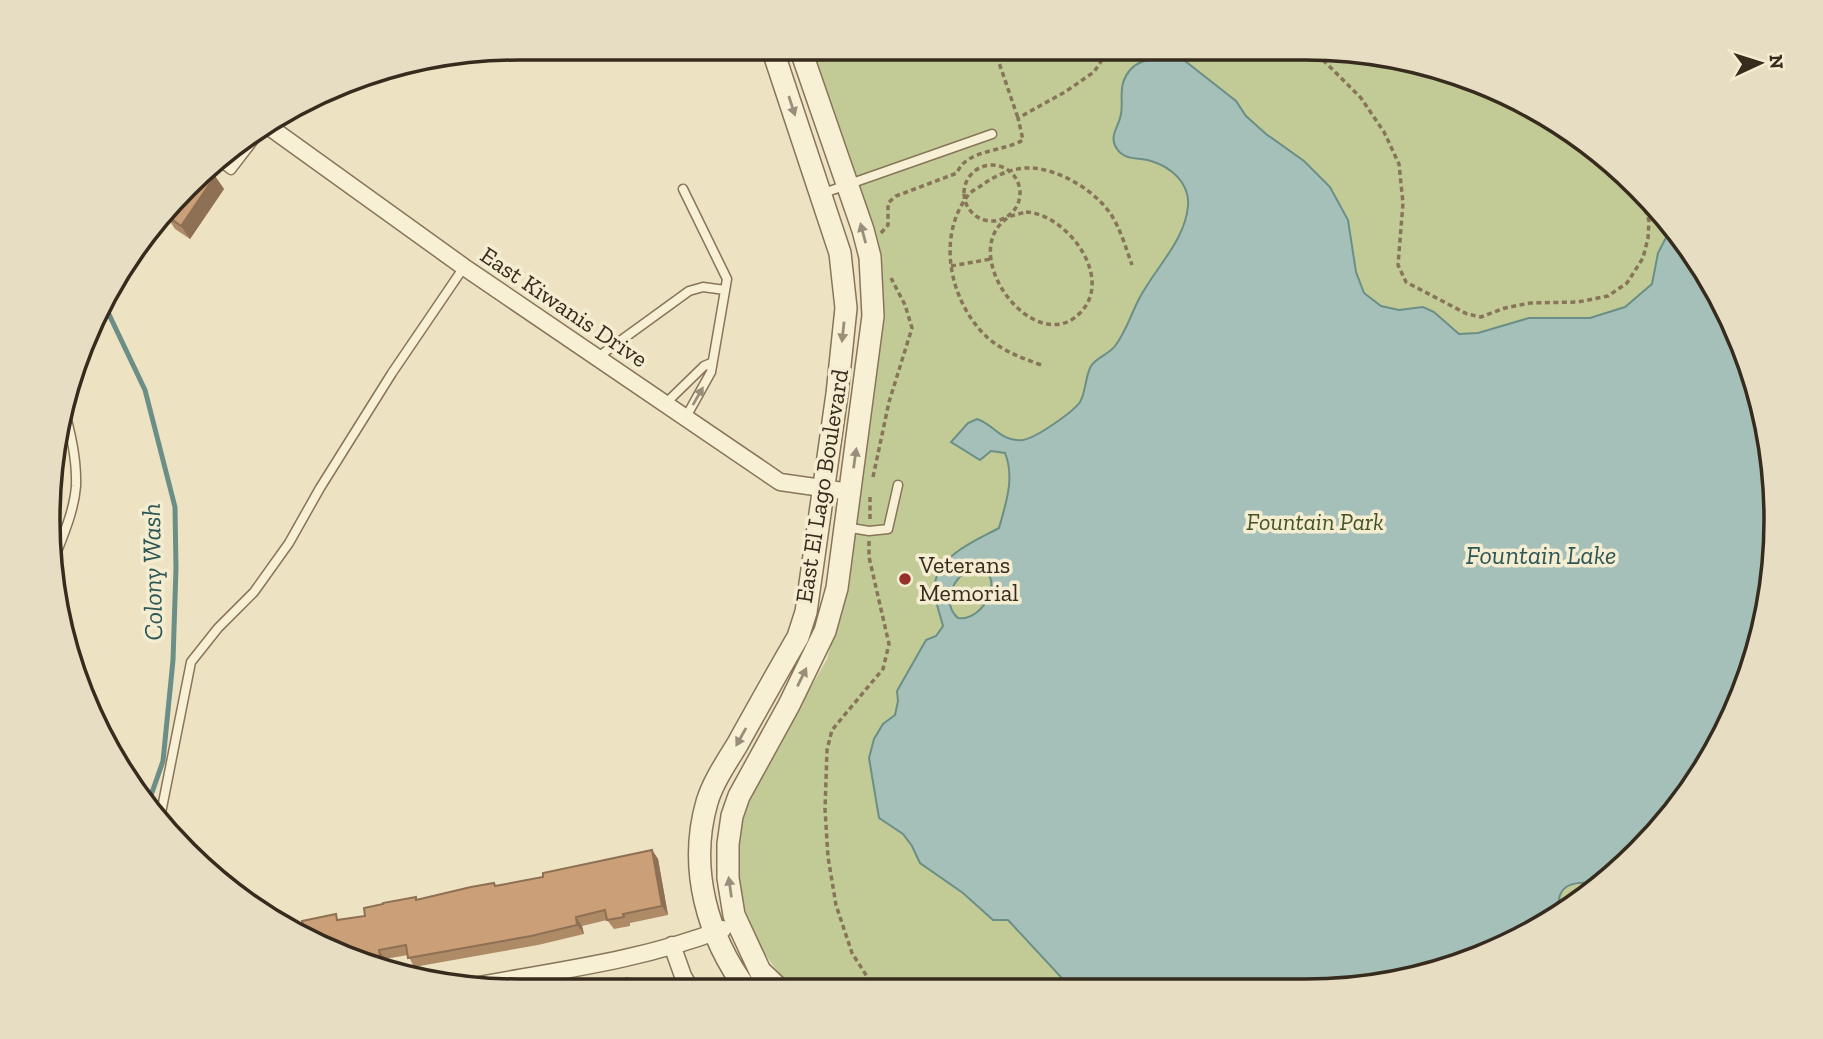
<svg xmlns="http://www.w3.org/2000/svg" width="1823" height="1039" viewBox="0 0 1823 1039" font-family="'Zilla Slab',serif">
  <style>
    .green { fill: #c2cb96 }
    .water { fill: #a4c0b9; stroke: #6b8e87; stroke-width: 2; fill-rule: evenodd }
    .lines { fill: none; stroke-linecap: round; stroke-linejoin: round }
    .stream { stroke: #6b8e87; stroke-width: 5 }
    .service-casing { stroke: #877459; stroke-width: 11 }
    .minor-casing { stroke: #877459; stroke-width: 19 }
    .tertiary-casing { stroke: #877459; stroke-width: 24 }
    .path { stroke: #877459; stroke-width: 3.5; stroke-dasharray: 5 3.5; stroke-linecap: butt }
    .service { stroke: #f8f0d5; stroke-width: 8 }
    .minor { stroke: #f8f0d5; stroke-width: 16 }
    .tertiary { stroke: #f8f0d5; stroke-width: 21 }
    .wall { fill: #af8a67 }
    .shaded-wall { fill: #8e7054 }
    .building { fill: #cba078; stroke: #8e7054; stroke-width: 2 }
    .oneway { fill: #988e79 }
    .poi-dot { fill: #95302a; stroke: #f5edd1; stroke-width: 2.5 }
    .labels { text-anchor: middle; stroke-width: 7; stroke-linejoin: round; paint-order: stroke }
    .street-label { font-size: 24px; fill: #372b1d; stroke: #f5edd1 }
    .park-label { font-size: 24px; font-style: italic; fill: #445324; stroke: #f5edd1 }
    .poi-label { font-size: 24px; fill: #372b1d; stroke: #f5edd1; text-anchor: start }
    .water-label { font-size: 26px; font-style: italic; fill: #2d5656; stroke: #f5edd1 }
    .rim { fill: none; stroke: #372b1d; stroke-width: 3.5 }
  </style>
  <rect width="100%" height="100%" fill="#ede3c2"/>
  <path class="green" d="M810 48H1334L1455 72 1540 111 1615 165 1678 232 1727 311 1760 398 1775 489 1772 582 1751 672 1712 756 1638 853 1566 912 1456 967 1365 988 794 990 785 982 762 950 748 920 735 873 739 832 753 789 827 659 845 594 882 288Z"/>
  <path class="water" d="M1180 57 1236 101 1246 116 1266 134 1304 161 1330 187 1348 220 1356 272 1364 293 1381 306 1399 310 1423 307 1434 312 1459 334 1478 333 1529 318H1590L1625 307 1652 284 1658 253 1672 226 1727 311 1760 398 1775 489 1772 582 1751 672 1712 756 1638 853 1597 886C1587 881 1567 881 1561 893 1557 900 1559 908 1558 916L1456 967 1365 988 1072 989 1008 920H993L963 893 920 863 912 846 903 834 879 818 869 758 874 739 883 724 895 715 898 701 897 691 926 640 936 636 943 626C940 614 933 597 935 583 939 555 977 540 999 528 1006 503 1015 478 1005 453L991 451 980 460 951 442 968 423 977 419C995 425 1000 442 1023 440 1036 438 1073 412 1080 402 1086 392 1085 377 1091 366 1096 358 1109 354 1115 346 1126 332 1131 314 1139 299 1155 268 1185 241 1188 206 1190 183 1171 167 1151 161 1139 157 1125 161 1117 149 1108 136 1119 127 1121 114 1123 104 1120 93 1123 83 1131 56 1158 58 1180 57ZM976 566C1008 574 984 622 958 618 939 602 956 572 976 566Z"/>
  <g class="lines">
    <path class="stream" d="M105 306 145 390 175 507 176 568 173 660 163 761 148 804"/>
    <defs>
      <path id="service" d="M218 160 231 170 264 127
        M683 189 727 279 711 372 686 417
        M821 194 992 134
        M598 357 689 291 703 287 725 290
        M666 403 704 366 711 363
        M845 527 869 531 888 529 898 485
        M52 565C61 540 74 513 76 486 77 458 70 431 63 404
        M159 823 191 662 218 628 254 592 289 543 320 488 392 373 464 267"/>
      <path id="minor" d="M268 126 464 267 780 482 850 492
        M672 945 683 976 691 990
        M468 987C554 971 640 961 723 929"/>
      <path id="tertiary" d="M747 990C707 936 688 868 707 802 713 782 726 763 737 745 757 709 777 673 798 637L806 612 837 394 846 308 840 253 772 48
        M780 990 760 971 734 915 728 878V844L732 816 739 796 789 705 825 631 837 588 873 316 870 257 863 230 800 48"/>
    </defs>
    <use href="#service" class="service-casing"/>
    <use href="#minor" class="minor-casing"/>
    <use href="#tertiary" class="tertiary-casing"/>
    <path class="path" d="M994 48 1018 118
      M1311 48 1361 98 1384 132 1399 164 1403 203 1398 265 1406 282 1467 314 1481 317 1505 308 1530 303 1578 302 1608 296 1627 283 1643 258 1648 238 1649 221 1639 190
      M964 193a28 28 0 1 1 56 0a28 28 0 1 1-56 0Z
      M1026 212C1067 214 1115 278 1080 313 1035 359 957 256 1006 219 1011 215 1019 214 1026 212Z
      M881 233 888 225V203L896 196 957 173C966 149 1004 152 1023 140L1018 118 1065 92 1094 72 1110 48
      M951 266 991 259
      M1041 365C1022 358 1005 352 989 339 950 304 935 237 969 194 972 191 978 188 982 185 996 175 1014 167 1032 168 1061 170 1096 191 1112 216 1121 231 1126 248 1132 265
      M873 477 889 402 912 328 905 305 891 278
      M870 519V495
      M869 541V557L889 644 883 669 832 730 827 750 825 809 828 857 836 905 852 953 875 989"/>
    <use href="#service" class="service"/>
    <use href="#minor" class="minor"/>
    <use href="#tertiary" class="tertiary"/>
  </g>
  <path class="wall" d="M215 176 224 189 190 239 175 229 166 215Z
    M652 850 658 859 668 915 630 923V926L614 929 607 920 582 926 584 934 538 945 414 967 408 955 385 959 387 971 306 938 340 920 365 916 418 900 494 883 496 886 543 877Z"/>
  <path class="shaded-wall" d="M215 176 224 189 190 239 181 226Z
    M652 850 658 859 668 915 662 906Z
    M576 917 582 926 584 934 577 925Z
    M379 950 385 959 387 971 381 962Z"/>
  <path class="building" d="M208 171 215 176 181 226 166 215Z
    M652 850 662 906 623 914 624 917 607 920 605 910 576 917 577 925 531 936 408 958 406 945 379 950 381 962 369 964 306 938 302 921 336 914 337 920 365 916 364 908 383 904V903L416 897V900L471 887 494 883 495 886 543 877V873Z
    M627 978 631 989 652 981 656 990H596Z
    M557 988 558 991H541Z"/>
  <defs><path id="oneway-solid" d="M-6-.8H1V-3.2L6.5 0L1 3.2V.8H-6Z" transform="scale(1.75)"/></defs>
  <g class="oneway">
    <use href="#oneway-solid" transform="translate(792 106) rotate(72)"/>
    <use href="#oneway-solid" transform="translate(863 233) rotate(-105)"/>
    <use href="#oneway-solid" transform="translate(843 332) rotate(96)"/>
    <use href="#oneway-solid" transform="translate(698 396) rotate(-60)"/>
    <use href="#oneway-solid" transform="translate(855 458) rotate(-82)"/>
    <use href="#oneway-solid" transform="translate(802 677) rotate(-64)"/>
    <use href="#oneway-solid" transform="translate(741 737) rotate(119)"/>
    <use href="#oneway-solid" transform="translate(730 887) rotate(-98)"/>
  </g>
  <circle class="poi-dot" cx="905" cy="579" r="7"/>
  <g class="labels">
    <g class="street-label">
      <text transform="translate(564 307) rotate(34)" y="8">East Kiwanis Drive</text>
      <text transform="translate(822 486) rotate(-81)" y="8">East El Lago Boulevard</text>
    </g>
    <g class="park-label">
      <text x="1315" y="530">Fountain Park</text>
    </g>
    <g class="poi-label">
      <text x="919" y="573">Veterans<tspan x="919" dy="28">Memorial</tspan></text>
    </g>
    <g class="water-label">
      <text x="1541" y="564">Fountain Lake</text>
      <text transform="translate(152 572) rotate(-91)" y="9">Colony Wash</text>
    </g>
  </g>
  <path d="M0 0H1823V1039H0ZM519 60H1305A459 459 0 0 1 1764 519V520A459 459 0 0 1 1305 979H519A459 459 0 0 1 60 520V519A459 459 0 0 1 519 60Z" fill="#e6ddc3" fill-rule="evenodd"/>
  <path class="rim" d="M519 60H1305A459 459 0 0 1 1764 519V520A459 459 0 0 1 1305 979H519A459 459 0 0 1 60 520V519A459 459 0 0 1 519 60Z"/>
  <g transform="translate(1760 63) rotate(86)" stroke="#f5edd1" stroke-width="5" paint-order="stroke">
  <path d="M0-5L12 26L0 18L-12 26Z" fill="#372b1d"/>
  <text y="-10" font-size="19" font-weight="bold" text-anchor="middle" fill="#372b1d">N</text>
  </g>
</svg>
